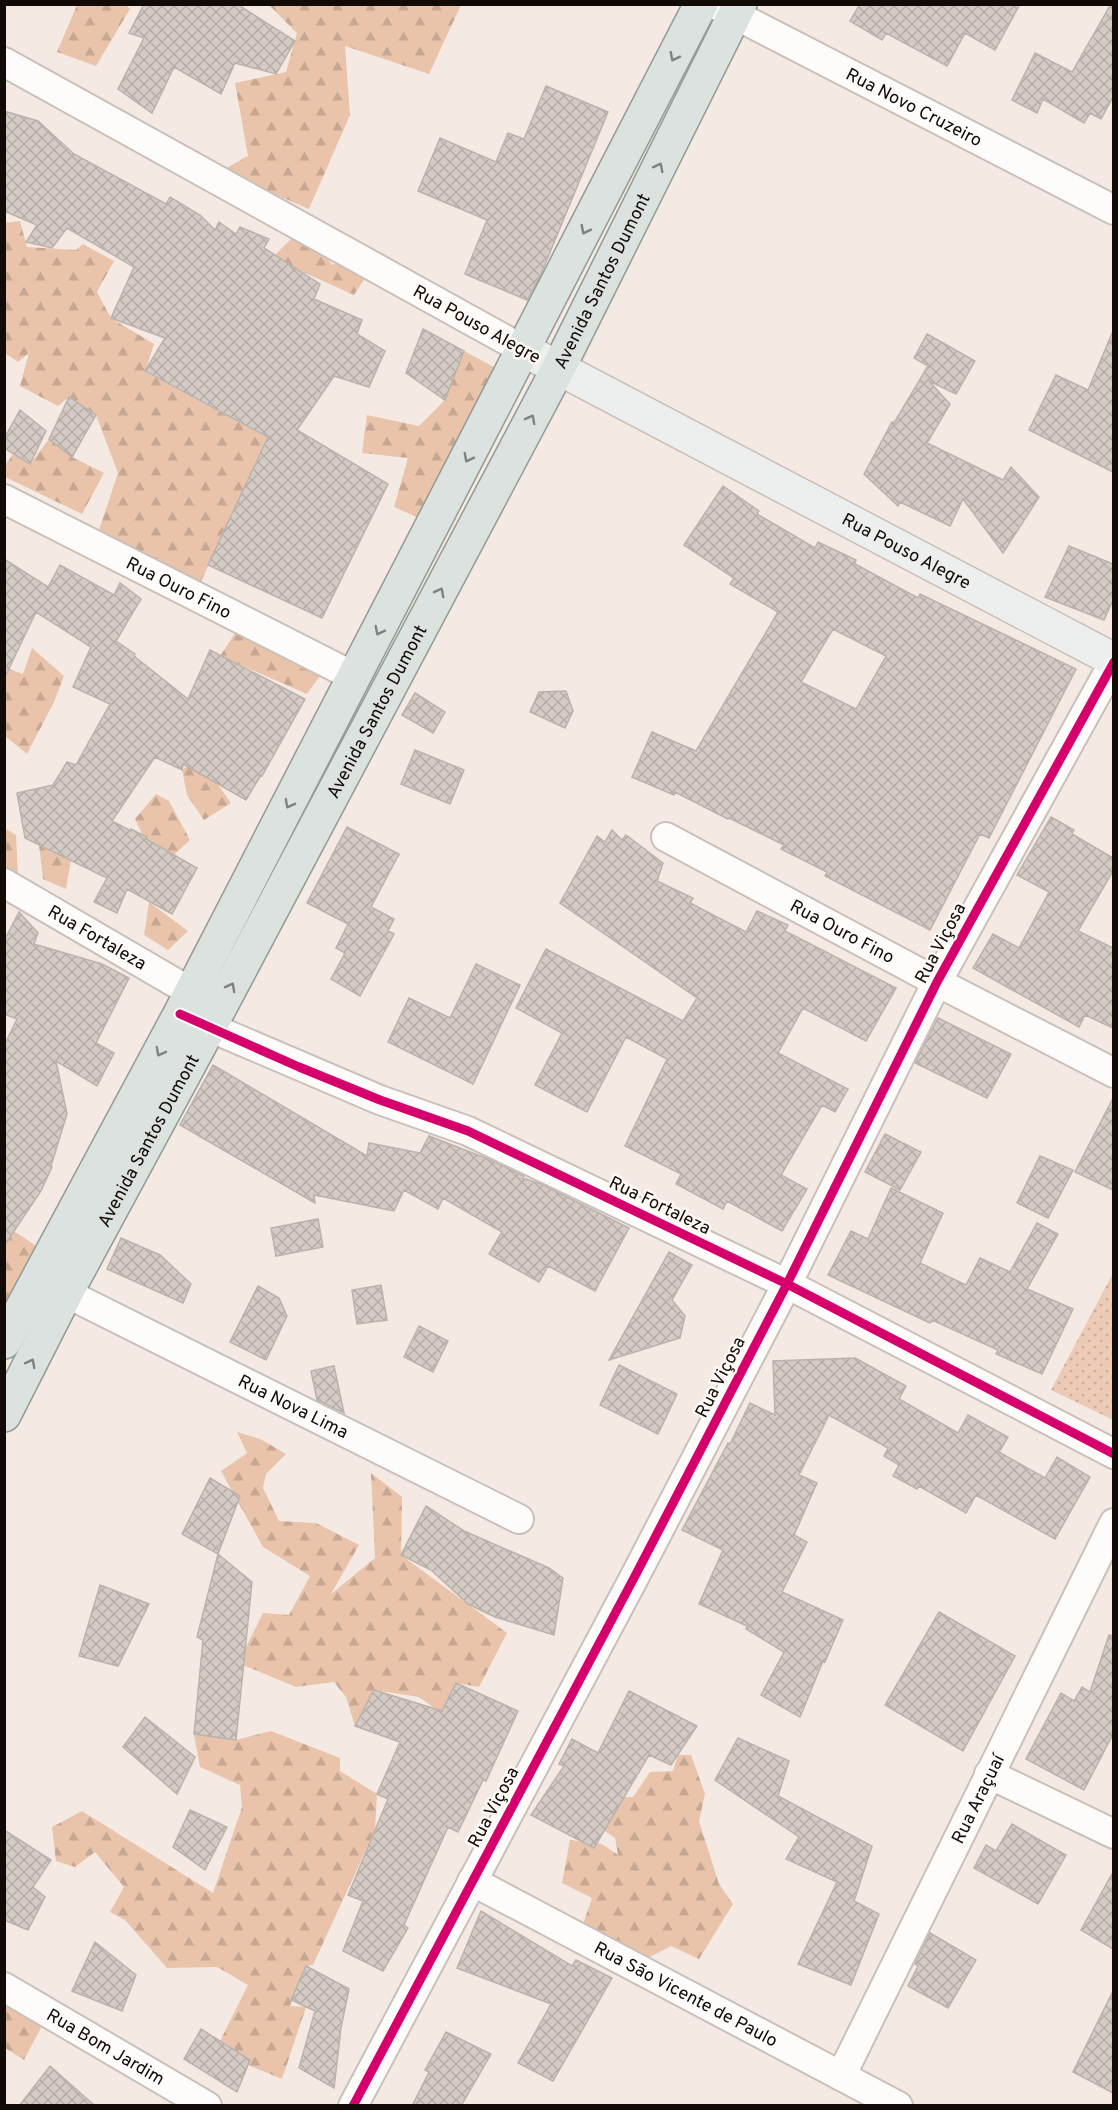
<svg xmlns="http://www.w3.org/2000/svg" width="1118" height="2110" viewBox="0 0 1118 2110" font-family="Overpass,sans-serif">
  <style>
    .grass { fill: url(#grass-dots) }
    .forest { fill: url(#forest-firs) }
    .building { fill: url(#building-cross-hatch); stroke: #bcb2ad; stroke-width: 1.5; fill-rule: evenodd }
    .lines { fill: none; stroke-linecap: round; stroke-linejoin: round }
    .minor-casing { stroke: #cac0ba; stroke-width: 32 }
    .secondary-casing { stroke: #cac0ba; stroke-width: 36 }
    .primary-casing { stroke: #929a94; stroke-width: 36 }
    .minor { stroke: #fefcfb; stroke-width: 28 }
    .secondary { stroke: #ecefed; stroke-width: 33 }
    .primary { stroke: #dce2e0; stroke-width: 33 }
    .cycleway-casing { stroke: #fef9f6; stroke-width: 13 }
    .cycleway { stroke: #d6006c; stroke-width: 9 }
    .oneway { stroke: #81817e }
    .labels { text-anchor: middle; stroke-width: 5; stroke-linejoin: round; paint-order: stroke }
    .street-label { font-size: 18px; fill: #120a06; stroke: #fef9f6 }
  </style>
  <defs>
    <pattern id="grass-dots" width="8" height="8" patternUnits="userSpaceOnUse" patternTransform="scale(1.5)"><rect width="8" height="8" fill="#eccab5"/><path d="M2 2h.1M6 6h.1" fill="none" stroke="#c9ac9a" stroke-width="1.8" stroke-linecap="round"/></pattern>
    <pattern id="forest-firs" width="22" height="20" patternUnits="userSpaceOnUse" patternTransform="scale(1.5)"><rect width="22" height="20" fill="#e9c4ab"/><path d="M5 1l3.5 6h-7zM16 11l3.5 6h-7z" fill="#c7a792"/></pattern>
    <pattern id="building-cross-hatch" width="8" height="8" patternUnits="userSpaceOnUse" patternTransform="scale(1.5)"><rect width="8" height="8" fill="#d5cbc5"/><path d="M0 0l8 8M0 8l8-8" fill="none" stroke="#b6ada8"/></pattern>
  </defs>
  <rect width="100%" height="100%" fill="#f5eae3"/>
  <path class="grass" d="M1113 1273V1420L1051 1390Z"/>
  <path class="forest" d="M81 5H126L130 9 96 66 57 52 77 5Z
    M269 5H461L429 74 345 46 350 115 309 209 221 171 248 156 235 83 286 72 297 33Z
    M20 221 27 247 76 250 83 244 114 261 97 292 111 318 154 344 145 372 267 437 198 588 97 536 118 473 96 415 69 397 58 406 20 386 29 353 18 362 5 353 4 223Z
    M294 236 323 251 332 265 347 260 365 278 354 295 272 258Z
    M464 351 494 367 421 519 394 507 408 458 362 453 367 415 419 426 445 400Z
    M49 439 72 457 104 473 82 514 5 477 4 467 13 454 30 464Z
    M243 621 322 673 307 694 220 656Z
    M32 648 64 676 54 702 27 754 5 736 4 667 23 674Z
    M199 758 231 803 204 820 187 795 182 770Z
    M156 794 169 801 190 840 174 855 144 838 135 819Z
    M4 828 16 835 18 876 5 870Z
    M39 845 71 860 66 889 43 879Z
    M149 902 188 931 168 950 144 935Z
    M5 1225 36 1246 5 1304Z
    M237 1432 260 1439 286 1454 266 1474 263 1488 279 1521 316 1523 359 1545 331 1594 375 1558 371 1473 402 1497 401 1555 507 1633 479 1687 456 1683 441 1713 419 1697 374 1690 355 1726 346 1697 334 1682 296 1687 238 1663 263 1613 289 1615 310 1576 263 1547 221 1471 247 1453Z
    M271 1731 340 1758V1771L377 1794 375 1830 313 1965 306 1966 290 2006 306 2007 282 2079 248 2065 220 2041 248 1985 217 1967 167 1968 125 1920 110 1912 124 1887 95 1852 75 1867 56 1861 52 1827 82 1811 213 1893 242 1807 240 1785 200 1767 194 1734 236 1740Z
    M678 1755H691L705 1794 699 1821 719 1884 733 1904 699 1959 671 1946 646 1959 582 1927 592 1898 562 1883 570 1840 602 1844 618 1855 615 1838 586 1818 584 1797H633L650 1772 673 1771Z
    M4 2006 43 2024 24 2060 5 2048Z"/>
  <path class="building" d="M144 4H237L295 41 276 74 235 63 221 94 174 67 152 113 118 89 144 38 129 33Z
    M860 4H1020L995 50 965 33 947 66 886 33 882 40 850 21Z
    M1111 4H1113V97L1101 119 1090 113 1084 123 1043 99 1037 113 1012 100 1035 53 1072 72Z
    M546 86 608 112 541 274 527 300 465 274 487 220 418 191 440 138 496 162 508 133 524 139Z
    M4 111 38 121 74 154 166 204 170 197 200 215 215 230 219 222 236 234 240 227 269 239 264 248 320 284 314 299 362 320 357 334 385 351 369 387 334 376 297 430 388 484 322 618 208 565 268 437 145 371 165 338 111 318 134 267 67 228 52 248 26 242 37 225 4 211Z
    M423 329 464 351 445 400 406 373Z
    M1113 331V472L1029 430 1056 375 1088 390Z
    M927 334 975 361 956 394 929 381 950 404 927 443 1003 480 1011 467 1039 497 1003 553 963 499 950 526 900 502 898 506 864 474 892 422 894 423 928 366 914 358Z
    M69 397 96 415 72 457 49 439Z
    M20 410 46 431 30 464 4 448V439Z
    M723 486 759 511 757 514 815 548 818 542 856 560 855 564 918 598 920 594 1076 669 989 838 980 834 930 930 825 876 827 872 781 849 784 845 729 818 728 819 675 792 674 795 632 777 652 732 696 751 778 612 730 584 734 578 684 545ZM833 629 886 656 856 709 801 682Z
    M1069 546 1113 564V600L1104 620 1045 597Z
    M4 559 48 587 60 565 114 595 120 583 141 599 116 641 135 654 134 656 188 699 210 650 305 699 262 776 261 775 246 800 183 764 182 770 155 757 112 821 131 831V829L147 837 146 839 197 868 172 914 127 889 117 913 94 902 107 878 25 838 17 793 53 785 67 762 76 765 110 704 73 687 91 647 36 612 4 679Z
    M566 691 573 711 565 728 530 712 539 692Z
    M415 693 445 712 433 733 402 715Z
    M415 750 464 770 450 804 401 784Z
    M1051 817 1074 830 1072 834 1113 858V871L1078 931 1113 948V1028L1085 1015 1079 1027 973 968 993 934 1019 948 1049 892 1017 875Z
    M347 827 399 854 371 907 394 919 388 931 394 934 360 996 331 979 345 953 336 948 348 924 307 903Z
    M612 830 622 840 626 835 663 863 657 881 693 898 690 903 746 932 757 911 788 925 785 931 896 988 866 1041 803 1008 778 1053 848 1089 835 1112 822 1105 781 1175 807 1189 782 1231 727 1201 723 1209 676 1184 681 1174 625 1146 667 1059 626 1037 587 1112 535 1085 562 1033 516 1008 546 949 683 1021 697 998 560 903 597 836 605 842Z
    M19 912 38 933 34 944 102 964 129 978 96 1043 114 1053 97 1086 56 1061 67 1114 51 1166 52 1167 41 1191 4 1246V1046L17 1019 4 1014V941Z
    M476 964 520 985 473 1084 388 1042 409 998 450 1018Z
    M938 1018 1011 1054 987 1098 915 1063Z
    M213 1065 367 1156 369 1143 420 1153 429 1136 488 1159 524 1176 523 1178 541 1184 629 1228 595 1291 548 1266 539 1282 489 1254 502 1232 443 1198 438 1209 404 1190 394 1211 314 1195 315 1203 180 1125Z
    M1113 1098V1190L1075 1172Z
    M885 1134 921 1152 900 1190 865 1172Z
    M1040 1156 1073 1170 1048 1218 1017 1203Z
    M891 1188 943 1213 920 1263 966 1285 980 1258 1010 1272 1037 1223 1058 1234 1027 1289 1073 1309 1042 1374 996 1354 998 1350 932 1320 930 1323 828 1275 851 1231 868 1239Z
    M318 1219 323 1247 276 1256 271 1228Z
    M121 1238 160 1255 191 1284 183 1303 107 1269Z
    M669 1252 692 1265 672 1300 685 1316 680 1338 609 1360Z
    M381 1285 387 1320 357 1324 352 1290Z
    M258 1286 279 1298 287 1316 266 1360 230 1342Z
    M419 1326 448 1341 433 1372 404 1357Z
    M855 1358 906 1386 899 1399 958 1433 968 1415 1008 1437 999 1452 1045 1478 1057 1457 1090 1477 1055 1539 976 1495 966 1513 919 1486 917 1489 893 1476 899 1465 884 1456 888 1448 829 1415 799 1475 817 1483 794 1535 807 1542 782 1592 843 1620 825 1662 823 1661 800 1717 761 1695 784 1652 746 1629 747 1626 699 1604 723 1550 682 1530 728 1443 730 1444 750 1403 775 1415 773 1361Z
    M619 1365 677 1394 658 1434 600 1405Z
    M334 1366 344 1413 317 1400 311 1371Z
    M210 1478 240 1496 218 1554 182 1534Z
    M426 1506 464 1531 549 1568 563 1578 554 1635 495 1617 468 1604 431 1570 401 1555Z
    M218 1554 252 1582 236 1740 194 1734 203 1640 197 1637Z
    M100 1585 149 1604 118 1666 79 1656Z
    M939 1612 1015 1656 963 1751 885 1705Z
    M1109 1635 1113 1636V1734L1084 1790 1026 1759 1061 1693 1074 1701 1082 1687 1090 1692Z
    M456 1683 518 1711 486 1781 483 1780 458 1832 448 1827 404 1925 408 1928 383 1971 343 1951 363 1901 348 1895 388 1799 377 1794 400 1742 355 1726 374 1690 442 1711Z
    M629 1691 697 1726 671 1765 649 1755 594 1848 531 1815 564 1766 559 1764 572 1739 598 1753Z
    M145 1717 195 1757 177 1794 123 1747Z
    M738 1738 789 1761 778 1796 872 1846 854 1901 879 1914 851 1985 798 1964 837 1882 786 1859 799 1837 715 1780Z
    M190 1810 227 1827 205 1870 173 1847Z
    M1012 1824 1066 1855 1038 1904 974 1868 986 1845 996 1851Z
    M4 1830 51 1860 33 1887 45 1897 28 1930 4 1920Z
    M1113 1872V1949L1081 1930Z
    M481 1911 572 1966 576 1960 612 1978 553 2081 518 2063 551 2004 457 1968Z
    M930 1933 976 1960 948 2008 908 1986 918 1966 915 1964Z
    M95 1942 136 1975 122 2011 72 1991Z
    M306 1966 349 1989 341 2028 334 2088 299 2068 315 2011 291 2000Z
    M1113 1991V2093L1073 2072Z
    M201 2029 250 2060 237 2092 184 2059Z
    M446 2032 491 2054 461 2106H412L429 2072 425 2070Z
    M50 2066 95 2106H19Z"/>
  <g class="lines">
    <defs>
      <g id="minor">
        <path id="s1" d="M714 4 1114 210"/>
        <path d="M4 62 524 350"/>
        <path id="s2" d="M4 499 355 677"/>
        <path id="s3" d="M666 837 937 982 1114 1073"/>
        <path id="s4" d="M4 883 191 992"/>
        <path d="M188 1018 380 1100 468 1131 787 1284 1114 1454"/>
        <path id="s5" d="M66 1293 519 1519"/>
        <path d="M989 1774 1114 1834"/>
        <path id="s6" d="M472 1881 898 2106"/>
        <path id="s7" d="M4 1987 207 2106"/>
        <path id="s8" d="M841 2076 1114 1523"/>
        <path d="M353 2106 635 1576 787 1284 937 982 1114 662"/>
      </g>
      <g id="secondary">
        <path id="s9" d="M524 350 1114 660"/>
      </g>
      <g id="primary">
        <path d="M4 1342 180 1014 701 4"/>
        <path id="s10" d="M4 1415 66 1293 209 1028 558 369 740 4"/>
      </g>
    </defs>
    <use href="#minor" class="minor-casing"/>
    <use href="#secondary" class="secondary-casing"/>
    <use href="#primary" class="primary-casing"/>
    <use href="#minor" class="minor"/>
    <use href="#secondary" class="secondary"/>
    <use href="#primary" class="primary"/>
    <defs>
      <path id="cycleway" d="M180 1014 299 1067 380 1100 468 1131 787 1284 1114 1454
        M353 2106 635 1576 787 1284 937 982 1114 662"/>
    </defs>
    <use href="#cycleway" class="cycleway-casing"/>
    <use href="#cycleway" class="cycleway"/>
  </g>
  <defs><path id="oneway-chevron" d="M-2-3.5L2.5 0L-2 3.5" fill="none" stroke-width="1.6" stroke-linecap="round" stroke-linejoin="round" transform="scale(1.5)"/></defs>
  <g class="oneway">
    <use href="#oneway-chevron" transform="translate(674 57) rotate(117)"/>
    <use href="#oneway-chevron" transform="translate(659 167) rotate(-63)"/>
    <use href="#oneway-chevron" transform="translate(585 230) rotate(117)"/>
    <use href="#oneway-chevron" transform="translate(531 419) rotate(-62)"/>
    <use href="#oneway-chevron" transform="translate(468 458) rotate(117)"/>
    <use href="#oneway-chevron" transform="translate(440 592) rotate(-62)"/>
    <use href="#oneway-chevron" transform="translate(379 631) rotate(117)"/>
    <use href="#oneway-chevron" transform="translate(289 804) rotate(118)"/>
    <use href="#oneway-chevron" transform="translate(231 987) rotate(-62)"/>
    <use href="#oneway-chevron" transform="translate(160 1052) rotate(118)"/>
    <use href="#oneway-chevron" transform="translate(31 1363) rotate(-63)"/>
  </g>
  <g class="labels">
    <g class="street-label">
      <text dy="6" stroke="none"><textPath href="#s1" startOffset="225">Rua Novo Cruzeiro</textPath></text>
      <text dy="6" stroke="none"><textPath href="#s10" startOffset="1282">Avenida Santos Dumont</textPath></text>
      <text transform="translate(477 324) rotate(29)" y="6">Rua Pouso Alegre</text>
      <text dy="6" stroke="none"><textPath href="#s9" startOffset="432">Rua Pouso Alegre</textPath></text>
      <text dy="6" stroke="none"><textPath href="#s2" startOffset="196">Rua Ouro Fino</textPath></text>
      <text dy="6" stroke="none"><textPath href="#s10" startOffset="796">Avenida Santos Dumont</textPath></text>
      <text dy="6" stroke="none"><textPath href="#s3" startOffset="200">Rua Ouro Fino</textPath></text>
      <text dy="6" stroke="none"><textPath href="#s4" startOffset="108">Rua Fortaleza</textPath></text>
      <text transform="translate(940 943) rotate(-62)" y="6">Rua Viçosa</text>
      <text dy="6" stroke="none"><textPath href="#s10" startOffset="310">Avenida Santos Dumont</textPath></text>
      <text transform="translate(660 1205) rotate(26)" y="6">Rua Fortaleza</text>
      <text transform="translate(720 1377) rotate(-63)" y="6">Rua Viçosa</text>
      <text dy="6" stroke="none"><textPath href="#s5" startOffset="254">Rua Nova Lima</textPath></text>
      <text dy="6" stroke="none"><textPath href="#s8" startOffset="309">Rua Araçuaí</textPath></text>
      <text transform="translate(493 1807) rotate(-62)" y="6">Rua Viçosa</text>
      <text dy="6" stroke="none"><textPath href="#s6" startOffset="242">Rua São Vicente de Paulo</textPath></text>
      <text dy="6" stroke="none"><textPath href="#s7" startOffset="118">Rua Bom Jardim</textPath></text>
    </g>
  </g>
  <rect width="1118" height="2110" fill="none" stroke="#120a06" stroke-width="12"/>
</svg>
